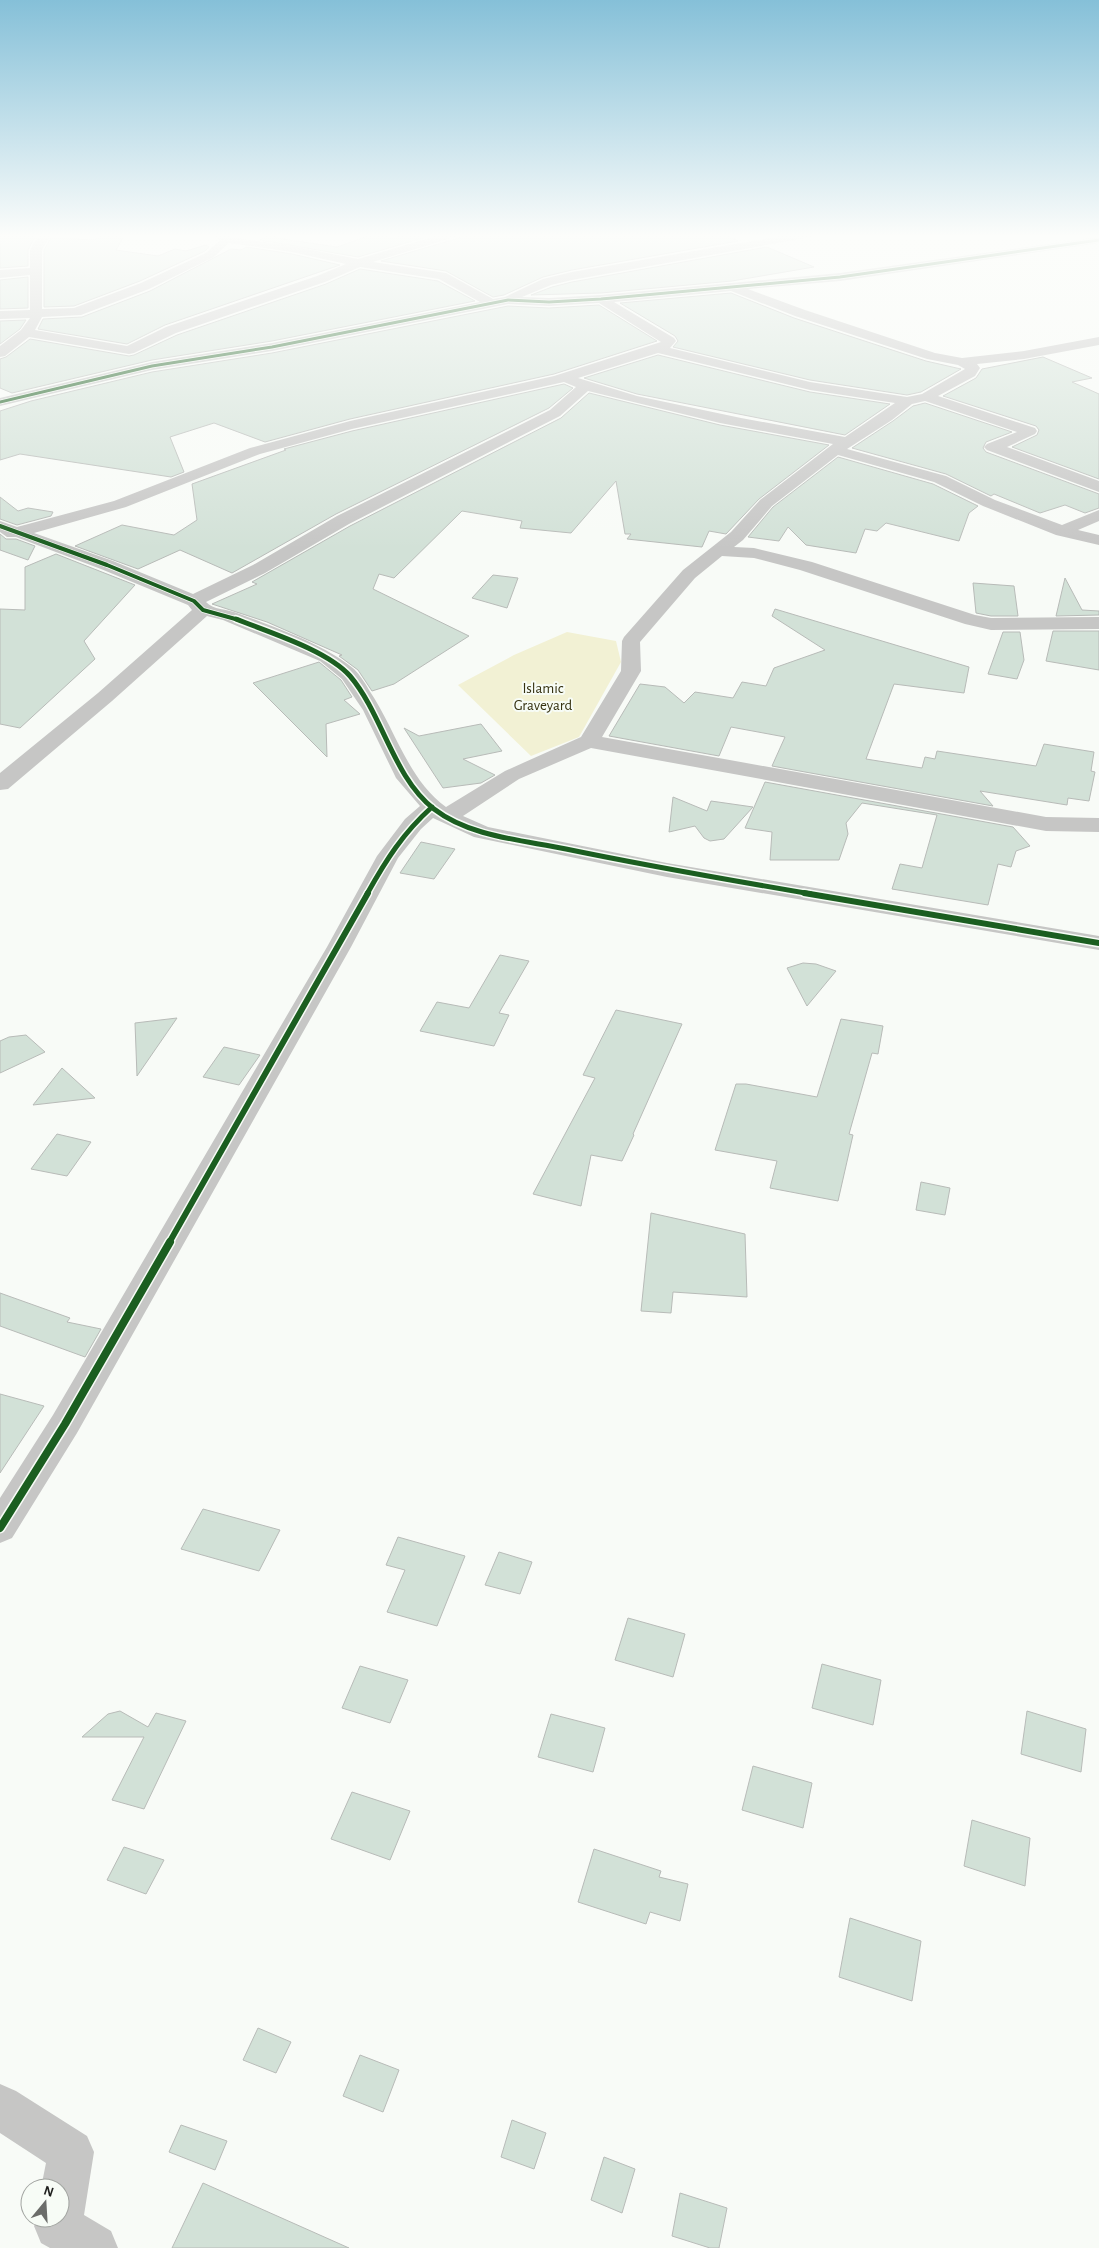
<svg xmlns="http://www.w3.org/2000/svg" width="1099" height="2248" viewBox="0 0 1099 2248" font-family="'Alegreya Sans',sans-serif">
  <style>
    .green { fill: #f2f1d4 }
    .building { fill: #d2e1d7; stroke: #b8bbb8 }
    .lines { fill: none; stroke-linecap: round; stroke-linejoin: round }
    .minor { fill: #c6c6c5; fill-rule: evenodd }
    .cycleway-far4-casing { stroke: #f7fcf6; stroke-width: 4.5 }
    .cycleway-far3-casing { stroke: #f7fcf6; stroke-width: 5.5 }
    .cycleway-far2-casing { stroke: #f7fcf6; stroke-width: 8 }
    .cycleway-far1-casing { stroke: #f7fcf6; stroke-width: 9 }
    .cycleway-casing { stroke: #f7fcf6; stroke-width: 11 }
    .cycleway-far4 { stroke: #1b5e20; stroke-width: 3 }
    .cycleway-far3 { stroke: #1b5e20; stroke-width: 4 }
    .cycleway-far2 { stroke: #1b5e20; stroke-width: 5 }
    .cycleway-far1 { stroke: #1b5e20; stroke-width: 6 }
    .cycleway { stroke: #1b5e20; stroke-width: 8 }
    .labels { text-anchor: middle; stroke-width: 4; stroke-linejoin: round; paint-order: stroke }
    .far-park-label { font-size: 15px; fill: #353110; stroke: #f7fcf6 }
  </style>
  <rect width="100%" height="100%" fill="#f8fbf7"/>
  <path class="green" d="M567 632 616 641 621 662 579 737 531 756 458 685 514 655Z"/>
  <path class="building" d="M105 234H125L116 250 158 256 175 249 186 251 206 245 209 247 205 251 140 281 74 306 44 307V250L51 238 95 240Z
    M270 234 276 238 337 247 373 234 395 238 405 234 423 238 358 257 260 240Z
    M462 234H724L738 241 572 270 543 277 504 295 493 297 446 271 381 261 459 238Z
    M0 236 35 237 28 250V266L0 268Z
    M246 247 292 254 340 265 165 325 127 344 38 329 43 319 82 317 150 291 231 249 241 250Z
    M767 247 814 267 732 281 601 293 531 295 552 287 572 282Z
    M360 269 438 281 475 301 272 341 152 360 12 393 0 388V359L6 357 30 339 129 356 134 355 177 335 326 284Z
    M28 277V308L0 309V280Z
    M731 293 794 318 926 361 961 369 921 392 907 395 810 380 673 347 678 341 675 336 620 303Z
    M599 305 657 341 554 374 350 419 265 442 214 423 170 437 184 472 171 477 20 454 0 460V411L31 401 152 372 272 353 508 306 549 308Z
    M26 320 20 329 0 344V321Z
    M658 355 810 392 890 404 845 435 637 394 584 378Z
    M1043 357 1092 378 1072 382 1099 394V479L1012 447 1037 435 1039 430 1036 426 943 396 976 378 982 369Z
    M564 384 573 388 549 408 336 514 232 573 180 550 138 569 75 546 122 525 174 535 197 520 192 484 286 450 284 449 352 431Z
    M589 393 720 425 829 445 759 499 726 534 709 531 702 547 627 539 631 534H625L616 481 571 533 520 528 522 521 462 511 394 578 379 574 373 589 469 636 394 684 372 691 358 670 339 656 342 655 267 622 212 604 257 584 252 582 350 526 561 418Z
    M925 403 1012 432 986 442 983 448 986 452 1099 494V508L1085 513 1065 505 1040 513 994 494 991 496 946 474 852 448 893 421 913 406Z
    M838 457 933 484 978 506 969 513 959 541 886 523 877 531 865 529 856 553 806 545 788 527 779 541 748 537 773 507Z
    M0 497 18 511 28 508 53 512 51 516 17 525 0 519Z
    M0 534 6 539H16L35 546 28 560 0 550Z
    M56 554 135 585 84 641 95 659 20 728 0 724V609L25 610V567Z
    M493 575 518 578 507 608 472 598Z
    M1065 578 1082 610 1099 611V615L1056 616Z
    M973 583 1014 586 1018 616H991L976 613Z
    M775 609 969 667 964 693 894 684 866 759 922 768 925 757 935 759 937 751 1036 766 1044 744 1094 752 1091 771 1095 772 1089 801 1068 798 1067 805 980 791 993 806 772 766 785 737 731 727 719 756 609 736 640 684 665 687 684 703 695 692 733 698 742 682 766 686 774 668 825 650 772 616Z
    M1053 631H1099V670L1046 661Z
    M1003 632H1020L1024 660 1017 679 988 674Z
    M319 662 341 680 352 697 344 700 360 714 326 724 327 757 253 683Z
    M481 724 502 751 463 759 495 775 481 783 443 788 404 728 419 736Z
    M765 782 1013 827 1030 846 1016 851 1011 867 998 864 988 905 892 889 900 864 922 868 937 815 862 803 846 823 848 834 839 860H770L772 832 745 828Z
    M673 797 707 811 711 801 753 807 724 839 710 841 704 838 695 826 669 832Z
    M421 842 455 849 434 879 400 873Z
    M500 955 529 961 499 1013 509 1015 494 1046 420 1031 437 1002 469 1008Z
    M803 963 816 964 836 971 807 1006 787 968Z
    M616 1010 682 1024 633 1134 634 1135 622 1161 591 1155 581 1206 533 1194 595 1078 583 1075Z
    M177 1018 137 1076 135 1023Z
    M841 1019 883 1026 878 1054 872 1053 849 1134 853 1135 838 1201 770 1188 777 1161 715 1150 736 1084H746L817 1097Z
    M26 1035 45 1052 0 1073V1041L9 1037Z
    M224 1047 260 1055 239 1085 203 1077Z
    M62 1068 95 1098 33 1105Z
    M57 1134 91 1142 67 1176 31 1169Z
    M921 1182 950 1188 945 1215 916 1210Z
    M651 1213 745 1234 747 1297 673 1292 671 1313 641 1311Z
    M0 1293 70 1318 67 1322 101 1329 85 1357 0 1326Z
    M0 1394 44 1406 0 1473Z
    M203 1509 280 1530 259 1571 181 1549Z
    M398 1537 465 1556 437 1626 387 1612 405 1570 386 1565Z
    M499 1552 532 1562 520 1594 485 1585Z
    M628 1618 685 1634 673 1677 615 1660Z
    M822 1664 881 1680 873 1725 812 1708Z
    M360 1666 408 1680 390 1723 342 1708Z
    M120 1711 148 1727 156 1713 186 1721 144 1809 112 1800 144 1737H82L108 1714Z
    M1027 1711 1086 1729 1081 1772 1021 1754Z
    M551 1714 605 1728 593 1772 538 1757Z
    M753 1766 812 1783 803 1828 742 1810Z
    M352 1792 410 1811 390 1860 331 1839Z
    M972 1820 1030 1838 1025 1886 964 1866Z
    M124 1847 164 1860 146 1894 107 1880Z
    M594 1849 661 1871 659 1877 688 1884 680 1921 650 1912 646 1924 578 1902Z
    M850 1918 921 1941 912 2001 839 1977Z
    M258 2028 291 2042 276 2073 243 2060Z
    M360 2055 399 2070 383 2112 343 2096Z
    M512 2120 546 2133 534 2169 501 2157Z
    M181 2125 227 2141 215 2170 169 2152Z
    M604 2157 635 2169 622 2213 591 2200Z
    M203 2183 349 2248H172Z
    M680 2193 727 2208 719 2248H710L672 2236Z"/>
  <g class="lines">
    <path class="minor" d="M39 234H51L42 250V309L74 308 141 283 206 253 220 240 209 234H225L236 238 292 246 358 259 443 234H460L458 236 373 262 446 273 493 299 505 297 543 279 572 272 793 234H817L811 237 572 280 551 285 522 297 549 298 601 295 840 273 1099 237V243L840 281 748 289 805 310 935 353 962 358 1024 351 1099 337V345L1024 359 977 364 980 368 975 376 938 396 1035 428 1037 431 1035 434 1007 447 1099 481V492L987 450 984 447 987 444 1017 432 925 401 912 404 892 420 847 449 946 476 995 500 1062 525 1099 510V521L1078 530 1099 535V545L1056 535 983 506 934 482 838 455 772 506 743 540 734 547 754 548 812 562 975 615 991 618 1099 617V629L991 630 965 624 800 570 754 558 722 556 695 578 640 642 641 671 602 737 1046 817 1099 818V832L1046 831 591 748 519 779 463 816 488 827 667 863 1099 936V950L667 877 474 837 433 818 421 829 398 858 351 947 77 1433 12 1538 0 1543V1498L53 1415 327 947 377 856 405 819 420 806 396 778 363 710 342 679 320 661 223 620 207 616 112 701 8 789 0 790V773L98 693 192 610 188 605 101 569 16 537H7L0 532V521L17 527 114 501 250 448 350 421 554 376 661 342 599 303 549 306 508 304 272 351 152 370 0 406V398L152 362 272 343 480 302 439 279 360 267 325 282 176 333 134 353 129 354 29 337 5 356 0 357V346L21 330 30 318 0 319V311L30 310V275L0 278V270L30 268V250ZM229 243 292 252 346 264 317 276 166 327 127 346 35 330 42 317 81 315 149 289 214 257ZM731 291 795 316 927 359 958 365 965 369 922 394 907 397 810 382 670 348 676 341 674 338 614 302ZM658 353 810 390 895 403 845 437 741 418 637 396 578 378ZM564 382 576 387 550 410 337 516 253 565 193 594 113 561 34 533 126 507 260 454 352 429ZM588 391 720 423 833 444 760 500 731 532 683 570 624 637 622 641 621 671 581 737 505 771 446 807C408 780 395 728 369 690 365 683 360 675 354 669 324 644 274 627 237 613 227 609 213 610 206 602L265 573 349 524 560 416Z
      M0 2084 16 2091 87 2136 94 2152 84 2215 111 2231 118 2248H50L41 2243 34 2226 38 2218H60V2188H41L46 2163 0 2133Z"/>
    <defs>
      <path id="cycleway-far4" d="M0 402 152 366 272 347 508 300 549 302 601 299 840 277 1099 240"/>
      <path id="cycleway-far3" d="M0 526 107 565 194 601 203 610 239 620"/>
      <path id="cycleway-far2" d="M236 619C268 632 327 650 350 676 383 715 393 777 434 809 470 837 523 840 566 849 648 866 729 880 811 894
        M367 894C386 860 403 833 432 807"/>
      <path id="cycleway-far1" d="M804 893 1099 943
        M169 1243 368 893"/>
      <path id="cycleway" d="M0 1528 65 1424 170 1242"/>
    </defs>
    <use href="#cycleway-far4" class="cycleway-far4-casing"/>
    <use href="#cycleway-far3" class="cycleway-far3-casing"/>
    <use href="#cycleway-far2" class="cycleway-far2-casing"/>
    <use href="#cycleway-far1" class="cycleway-far1-casing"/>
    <use href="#cycleway" class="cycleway-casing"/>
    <use href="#cycleway-far4" class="cycleway-far4"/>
    <use href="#cycleway-far3" class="cycleway-far3"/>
    <use href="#cycleway-far2" class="cycleway-far2"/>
    <use href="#cycleway-far1" class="cycleway-far1"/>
    <use href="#cycleway" class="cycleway"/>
  </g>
  <linearGradient id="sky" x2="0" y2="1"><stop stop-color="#85c0d8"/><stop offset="0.43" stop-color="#fcfdfb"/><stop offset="1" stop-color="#fcfdfb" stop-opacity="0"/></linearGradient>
  <rect width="1099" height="549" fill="url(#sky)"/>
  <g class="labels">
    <g class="far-park-label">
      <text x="543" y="693">Islamic<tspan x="543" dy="17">Graveyard</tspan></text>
    </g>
  </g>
  <g transform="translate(45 2203) rotate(18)"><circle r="24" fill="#f7fcf6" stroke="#a1a4a0"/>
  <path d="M0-4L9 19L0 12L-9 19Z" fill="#6b6d6a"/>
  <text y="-8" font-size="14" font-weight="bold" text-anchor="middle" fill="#1f201e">N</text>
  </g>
</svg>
